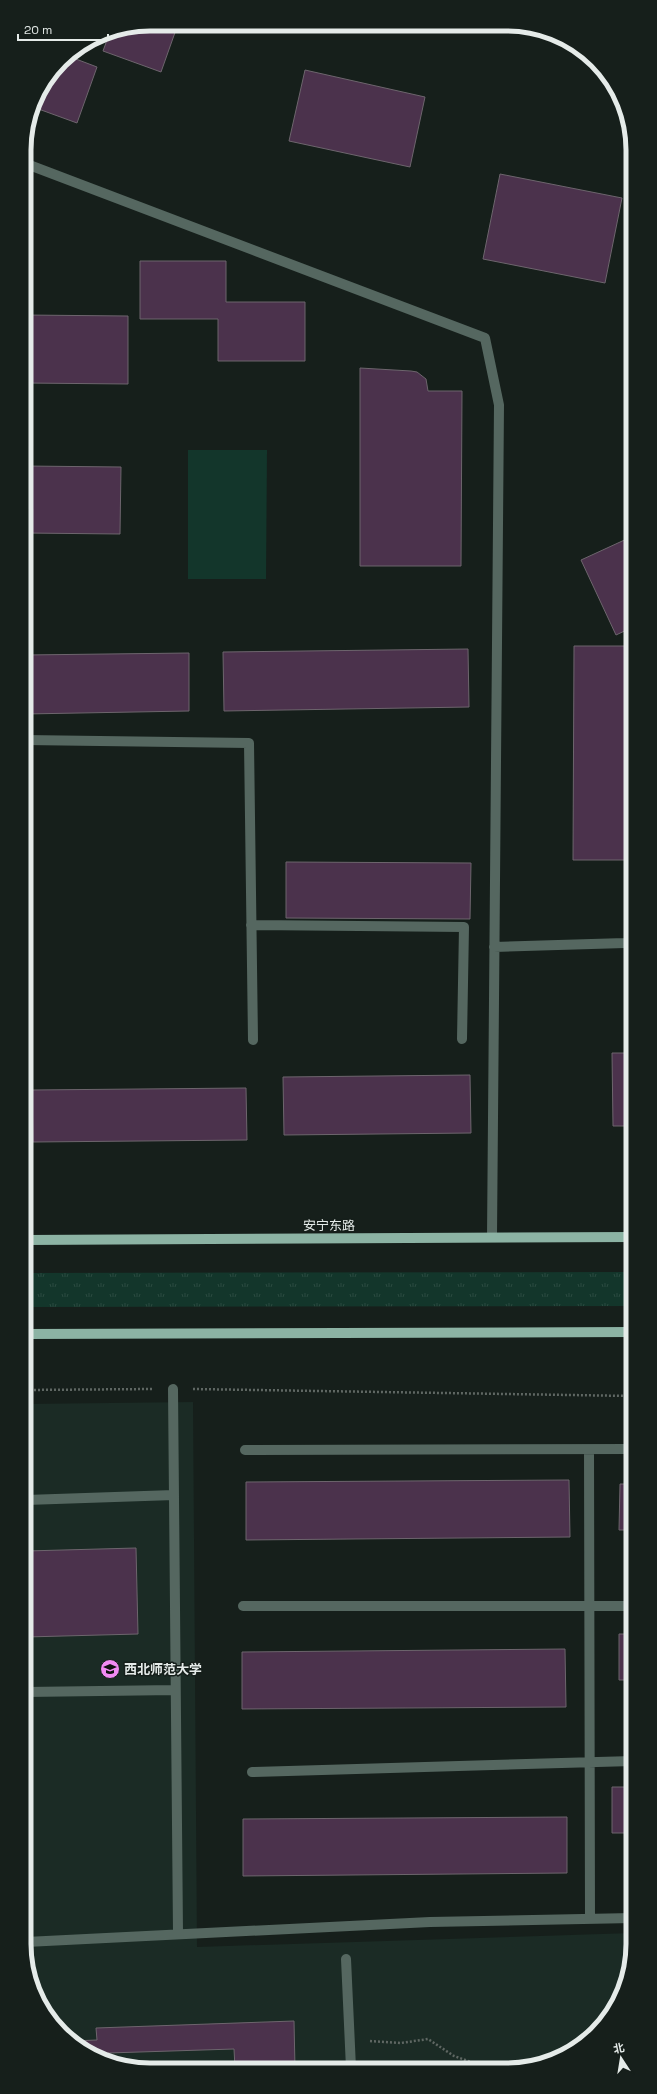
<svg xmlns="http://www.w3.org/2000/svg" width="657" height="2094" viewBox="0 0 657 2094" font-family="'Space Grotesk','Noto Sans SC',sans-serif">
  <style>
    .built { fill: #1b2b25 }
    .grass { fill: url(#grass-tufts) }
    .garden { fill: #13362b }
    .building { fill: #4b324c; stroke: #6d656d }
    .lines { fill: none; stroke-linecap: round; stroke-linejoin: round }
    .path { stroke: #5f6763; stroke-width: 2.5; stroke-dasharray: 2 2; stroke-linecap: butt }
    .minor { stroke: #556760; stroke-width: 10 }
    .major { stroke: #8cb3a4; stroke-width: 10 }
    .labels { text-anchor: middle; stroke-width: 3; stroke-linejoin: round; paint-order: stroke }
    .street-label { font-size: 13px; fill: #e5ebe9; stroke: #161f1b }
    .poi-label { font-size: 13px; font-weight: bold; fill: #e5ebe9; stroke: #161f1b; text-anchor: start }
    .rim { fill: none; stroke: #e5ebe9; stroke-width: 5 }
  </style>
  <defs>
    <pattern id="grass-tufts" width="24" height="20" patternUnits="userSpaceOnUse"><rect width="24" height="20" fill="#13362b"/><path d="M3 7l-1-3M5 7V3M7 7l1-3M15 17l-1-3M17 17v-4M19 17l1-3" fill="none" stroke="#2a4a40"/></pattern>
  </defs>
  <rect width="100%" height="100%" fill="#161f1b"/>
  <path class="built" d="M193 1402 197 1947 633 1933V1952L623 1992 602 2027 570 2053 531 2068H126L94 2057 61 2033 37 2000 26 1968V1404Z"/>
  <path class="grass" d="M632 1272V1306L26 1307V1273Z"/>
  <path class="garden" d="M188 450H267L266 579H188Z"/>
  <path class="building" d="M150 24H178L161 72 103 51 110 32Z
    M558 37 570 41 577 46 558 44Z
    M68 56 97 67 77 123 33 107 37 94 61 61Z
    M305 70 425 97 410 167 289 141Z
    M500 174 622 198 605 283 483 259Z
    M140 261H226V302H305V361H218V319H140Z
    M24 315 128 316V384L25 383Z
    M360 368 411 371 417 372 426 379 428 391H462L461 566H360Z
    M25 466 121 467 120 534 25 533Z
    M631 537V628L616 635 581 560Z
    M574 646H631V860H573Z
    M468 649 469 707 224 711 223 652Z
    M189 653V711L25 714V655Z
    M286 862 471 863 470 919 286 918Z
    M612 1053H632V1126H613Z
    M470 1075 471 1133 284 1135 283 1077Z
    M246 1088 247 1140 33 1142 32 1090Z
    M569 1480 570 1537 246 1540V1482Z
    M620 1484H632V1530H619Z
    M136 1548 138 1634 26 1637V1551Z
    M619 1634H632V1680H619Z
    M565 1649 566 1707 242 1709V1652Z
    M612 1787H633V1833H612Z
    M567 1817V1873L243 1876V1819Z
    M294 2021 295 2068H235L234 2049 108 2053 109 2062 94 2057 72 2041 97 2040 96 2028Z
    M200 2065 201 2068H142Z"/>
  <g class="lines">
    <path class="path" d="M193 1389 632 1396
      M26 1390 152 1389
      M370 2041 401 2043 428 2039 454 2056 488 2068"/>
    <path class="minor" d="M24 163 485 338 499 405 492 1237
      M25 740 249 743 253 1040
      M251 925 464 927 462 1039
      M494 947 625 943 632 941
      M173 1389 178 1933
      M245 1450 632 1449
      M589 1450 590 1919
      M26 1500 174 1495
      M243 1606H632
      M26 1692 175 1690
      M252 1772 633 1761
      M26 1942 430 1922 633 1918
      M346 1959 351 2068"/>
    <path class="major" d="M26 1240 632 1237
      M26 1334 632 1332"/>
  </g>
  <defs>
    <symbol id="university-disc" viewBox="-11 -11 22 22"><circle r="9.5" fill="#f28af3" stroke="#161f1b"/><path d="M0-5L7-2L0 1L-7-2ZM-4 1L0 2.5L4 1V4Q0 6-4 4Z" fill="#111"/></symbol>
  </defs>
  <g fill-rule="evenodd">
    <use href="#university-disc" x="99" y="1658" width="22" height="22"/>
  </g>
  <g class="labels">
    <g class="street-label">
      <text x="329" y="1230">安宁东路</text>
    </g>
    <g class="poi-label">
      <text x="124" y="1674">西北师范大学</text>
    </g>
  </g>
  <path d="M0 0H657V2094H0ZM150 31H507A119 119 0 0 1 626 150V1944A119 119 0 0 1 507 2063H150A119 119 0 0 1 31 1944V150A119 119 0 0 1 150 31Z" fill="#161f1b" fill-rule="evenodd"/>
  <path class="rim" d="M150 31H507A119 119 0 0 1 626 150V1944A119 119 0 0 1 507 2063H150A119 119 0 0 1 31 1944V150A119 119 0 0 1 150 31Z"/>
  <g transform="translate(621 2058) rotate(348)" stroke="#161f1b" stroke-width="3" paint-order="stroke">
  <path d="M0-3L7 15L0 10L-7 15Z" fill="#e5ebe9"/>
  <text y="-6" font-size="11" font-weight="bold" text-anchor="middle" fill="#e5ebe9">北</text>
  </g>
  <path d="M18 34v6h90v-6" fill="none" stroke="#e5ebe9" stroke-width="2"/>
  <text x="24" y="34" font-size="12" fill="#e5ebe9" stroke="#161f1b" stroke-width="3" paint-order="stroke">20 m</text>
</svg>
